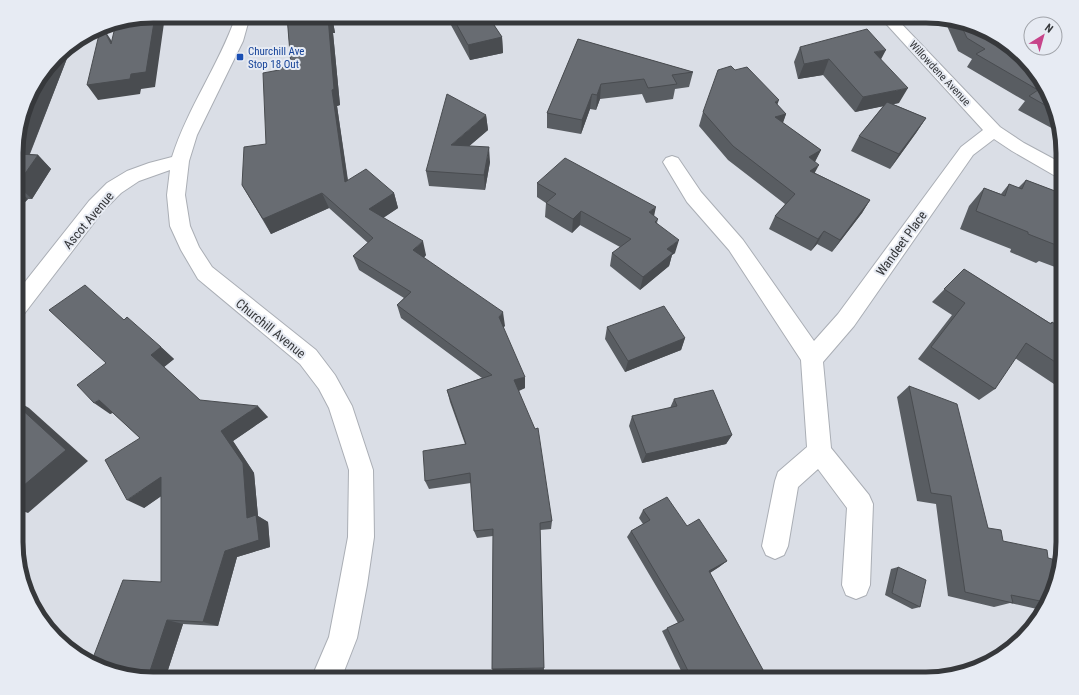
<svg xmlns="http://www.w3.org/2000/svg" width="1079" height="695" viewBox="0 0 1079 695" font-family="'Roboto Condensed',sans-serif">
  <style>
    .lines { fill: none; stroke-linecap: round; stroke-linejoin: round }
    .minor-casing { stroke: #aaaeb5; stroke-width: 2 }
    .minor { fill: #fff; fill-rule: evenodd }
    .wall { fill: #595d62 }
    .shaded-wall { fill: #494c50 }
    .building { fill: #686c72; stroke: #494c50 }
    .transit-dot { fill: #1a4fb4; stroke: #e7ebf3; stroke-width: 1.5 }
    .labels { text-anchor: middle; stroke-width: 4; stroke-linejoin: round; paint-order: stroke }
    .far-transit-label { font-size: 11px; fill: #164399; stroke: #e7ebf3; text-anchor: start }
    .far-street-label { font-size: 11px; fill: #36383b; stroke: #e7ebf3 }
    .street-label { font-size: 13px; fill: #36383b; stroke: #e7ebf3 }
    .rim { fill: none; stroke: #36383b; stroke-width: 5 }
  </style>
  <rect width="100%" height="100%" fill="#dadee6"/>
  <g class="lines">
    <defs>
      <path id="minor" d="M236 16H250L243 41 197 135 189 161 185 195 190 226 199 247 212 267 316 350 335 375 352 406 373 470 374 537 367 585 357 638 341 679H311L329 637 339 585 348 537 349 470 329 408 319 389 300 364 198 279 181 250 170 226 167 195 170 170 139 181 121 193 103 211 24 314 17 317V292L89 201 107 183 127 171 149 163 172 157C188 107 219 65 236 16Z
        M879 16H894L1000 127 1024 143 1063 164V178L1057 177 1012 151 994 139 973 155 854 326 823 362 831 448 869 495 873 504 870 585 866 595 856 599 846 595 842 585 847 508 818 469 798 487 788 546 784 555 775 559 766 555 762 546 775 481 778 472 807 447 801 360 729 250 687 202 663 162 666 158 672 156 678 158 701 192 743 240 814 341 838 314 961 147 983 130Z"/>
    </defs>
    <use href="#minor" class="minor-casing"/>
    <use href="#minor" class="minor"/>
  </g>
  <path class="wall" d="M287 16H332L335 33H333L340 105 337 106 348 180 394 193 398 208 383 218 426 255 424 258 505 326 503 327 525 388 519 391 552 521 551 529 540 530 544 670 494 671 492 669 493 536 477 538 474 531 471 483 429 489 425 481 465 444 450 402 447 390 482 378 401 318 397 305 404 298 359 270 353 256 368 243 329 208 271 234 242 185 266 144 279 70 291 66Z
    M446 16H488L502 37 503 53 470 60Z
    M944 19 970 23 1000 41 1045 85 1059 132 1018 110 1025 101 967 67 972 59 958 51Z
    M578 39 693 72 689 87 675 89 673 99 646 103 642 94 600 99 596 110 590 109 581 134 547 128V113Z
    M73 43 30 154 38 155 51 169 32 199H28L17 210V135L62 50Z
    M800 47 881 59 899 103 893 104 926 118 916 133 890 169 851 151 859 136 883 106 855 112 823 75 798 79 794 62Z
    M735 70 777 105 786 114 783 123 821 150 815 162V173L870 200 862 213 832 252 817 244 811 251 769 229 775 216 785 204 728 160 699 126 703 112Z
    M486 115 488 130 469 146 490 162 485 190 429 186 426 171Z
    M1026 180 1063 194V270L1039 261 1036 263 1010 252 1011 249 960 229 969 206 984 188 1001 194 1009 184 1018 188Z
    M537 183 654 216 658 219 657 223 675 253 672 255 669 266 640 290 610 266 612 253 620 247 580 225 572 233 545 217 546 203 537 197Z
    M964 269 1050 323 1052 322 1063 329V390L1015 358 995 389 979 400 918 359 952 315 932 302Z
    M124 320 161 347 174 359 164 367 200 400 268 417 233 441 254 473 258 516 268 522 270 547 237 557 218 626 183 624 166 676 109 672 161 582V496L144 508 140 438 113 413 110 414 106 363Z
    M607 327 685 338 681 350 625 372 605 339Z
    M909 386 988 528 1003 541 1045 602 1043 608 1037 609 1010 603 994 607 948 596 936 504 917 501 897 397Z
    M674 399 732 435 726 444 642 463 629 426 632 416 670 408Z
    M643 510 687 526 727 561 719 567 710 573 768 679H685L662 631 678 623 627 537 631 531 643 524 639 518Z
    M898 567 920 607 912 609 885 595 891 569Z
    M995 660 994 661 964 670 979 662Z
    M838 675 846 679H820V677Z"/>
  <path class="shaded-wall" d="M155 16H165L155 87 141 89 140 94 98 100 87 85 131 74Z
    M330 16H332L335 33H333L340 105 337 106 350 197 345 182 332 90 328 17Z
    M102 26 111 40 120 59 111 44Z
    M502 37 503 53 470 60 468 45Z
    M73 43 24 168 17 161V138L43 75 62 50Z
    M886 50 878 65 874 52Z
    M829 59 823 75 798 79 804 64Z
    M601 84 600 99 596 110 597 95Z
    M908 88 899 103 855 112 863 97Z
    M592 94 590 109 581 134 582 120Z
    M779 100 774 114 775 102Z
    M786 114 781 127 775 117Z
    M486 115 488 130 453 160 451 145Z
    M926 118 916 133 890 169 899 154Z
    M489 147 490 162 485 190 484 175Z
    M821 150 814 163 809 157Z
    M38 155 51 169 32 199 17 185Z
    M819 165 812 178 810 171Z
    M17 189 28 199 17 210Z
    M322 193 329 208 271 234 263 219Z
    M394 193 398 208 374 224 369 209Z
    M870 200 862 213 832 252 840 240Z
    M656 207 653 221 649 212Z
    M581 211 580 225 572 233 573 219Z
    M824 231 817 244 811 251 818 239Z
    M679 240 675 253 672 255 669 266 640 290 643 277 667 249Z
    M423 241 426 255 417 264 413 250Z
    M503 312 505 326 500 330 499 317Z
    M685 338 681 350 625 372 628 361Z
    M161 347 174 359 164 367 151 355Z
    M525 377V388L515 392 514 380Z
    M99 400 115 411 110 414 94 403Z
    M17 401 29 408 88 461 28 513 17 509Z
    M258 406 268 417 233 441 254 473 258 516 268 522 270 547 237 557 218 626 203 622 225 551 247 518 221 431Z
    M732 435 726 444 642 463 646 454Z
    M161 477 176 486 144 508 127 500Z
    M727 561 719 567 703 577 709 571Z
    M167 620 183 624 166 676 149 674Z
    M142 674 160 676 159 679H153L141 677Z
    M434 675 440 677 443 679H440Z"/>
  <path class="building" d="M153 16H155L146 72 131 74 130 79 87 85 101 26H102L111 44 116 23Z
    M287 16H330V17H328L334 89 332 90 345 182 366 169 394 193 369 209 423 241 413 250 503 312 499 317 525 377 514 380 535 429 538 428 552 521 540 523 544 668 492 669 493 529 474 531 470 473 425 481 423 451 466 444 447 390 492 375 397 305 411 292 353 256 373 238 322 193 263 219 242 185 244 147 266 144 263 73 279 70V68L291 66Z
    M452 16H488L502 37 468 45Z
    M959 21 970 23 998 37 1000 41 1002 39 1045 85 1052 109 1029 96 1038 90 976 54 985 49 967 38Z
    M867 29 886 50 874 52 908 88 863 97 829 59 804 64 800 47Z
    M578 39 693 72 672 75 677 84 648 88 644 79 601 84 597 95 592 94 582 120 547 113Z
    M731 66 735 70 747 67 779 100 775 102 786 114 775 117 821 150 809 157 819 165 810 171 870 200 840 240 824 231 818 239 775 216 795 194 733 146 703 112 718 70Z
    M43 75 17 138V135L30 92Z
    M447 94 486 115 451 145 489 147 484 175 426 171Z
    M887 102 926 118 899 154 859 136Z
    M17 154 38 155 17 185Z
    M565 158 656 207 649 212 658 219 655 222 679 240 667 249 673 253 643 277 612 253 631 239 581 211 573 219 546 203 556 194 537 183Z
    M1026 180 1063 194V245L1056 243V245L1028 234V232L976 211 984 188 1005 196 1009 184 1022 189Z
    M964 269 1051 324 1052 322 1063 329V367L1026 343 995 389 931 347 965 303 944 289Z
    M85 285 124 320 127 317 161 347 151 355 200 400 258 406 221 431 243 463 247 518 256 515 259 540 225 551 203 622 167 620 149 674H142L141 677 109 672 91 663 123 580 161 582V477L127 500 105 460 140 438 99 400 94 403 77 385 106 363 49 310Z
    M664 306 685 338 628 361 607 327Z
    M909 386 957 404 988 528 1001 530 1003 541 1047 550 1048 558 1056 560 1057 567 1045 602 1011 595 1013 603 965 592 951 496 931 493Z
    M713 390 732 435 646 454 632 416 677 406 674 399Z
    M17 405 66 450 17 491Z
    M667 497 687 526 699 519 727 561 709 571 768 679H692L667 628 684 620 631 531 650 520 643 510Z
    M898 567 926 580 920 607 892 593Z
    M434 675 440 679H432Z
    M838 675 846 679H838Z"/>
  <rect class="transit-dot" x="236" y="53" width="8" height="8" rx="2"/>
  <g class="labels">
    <g class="far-transit-label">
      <text x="248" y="55">Churchill Ave<tspan x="248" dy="13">Stop 18 Out</tspan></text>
    </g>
    <g class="far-street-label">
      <text transform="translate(940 73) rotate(47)" y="4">Willowdene Avenue</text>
    </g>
    <g class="street-label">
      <text transform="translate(88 220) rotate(-50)" y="5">Ascot Avenue</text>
      <text transform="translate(901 243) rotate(-54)" y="5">Wandeet Place</text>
      <text transform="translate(271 328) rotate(39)" y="5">Churchill Avenue</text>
    </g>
  </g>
  <path d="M0 0H1079V695H0ZM153 23H926A130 130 0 0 1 1056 153V542A130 130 0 0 1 926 672H153A130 130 0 0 1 23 542V153A130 130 0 0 1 153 23Z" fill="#e7ebf3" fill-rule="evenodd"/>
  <path class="rim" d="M153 23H926A130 130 0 0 1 1056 153V542A130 130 0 0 1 926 672H153A130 130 0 0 1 23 542V153A130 130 0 0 1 153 23Z"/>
  <g transform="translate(1043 36) rotate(37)"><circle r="19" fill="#e7ebf3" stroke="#a0a3a9"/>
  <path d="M0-3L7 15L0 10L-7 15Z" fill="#c7448a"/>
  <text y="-6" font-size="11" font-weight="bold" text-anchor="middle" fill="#36383b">N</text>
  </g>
</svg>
